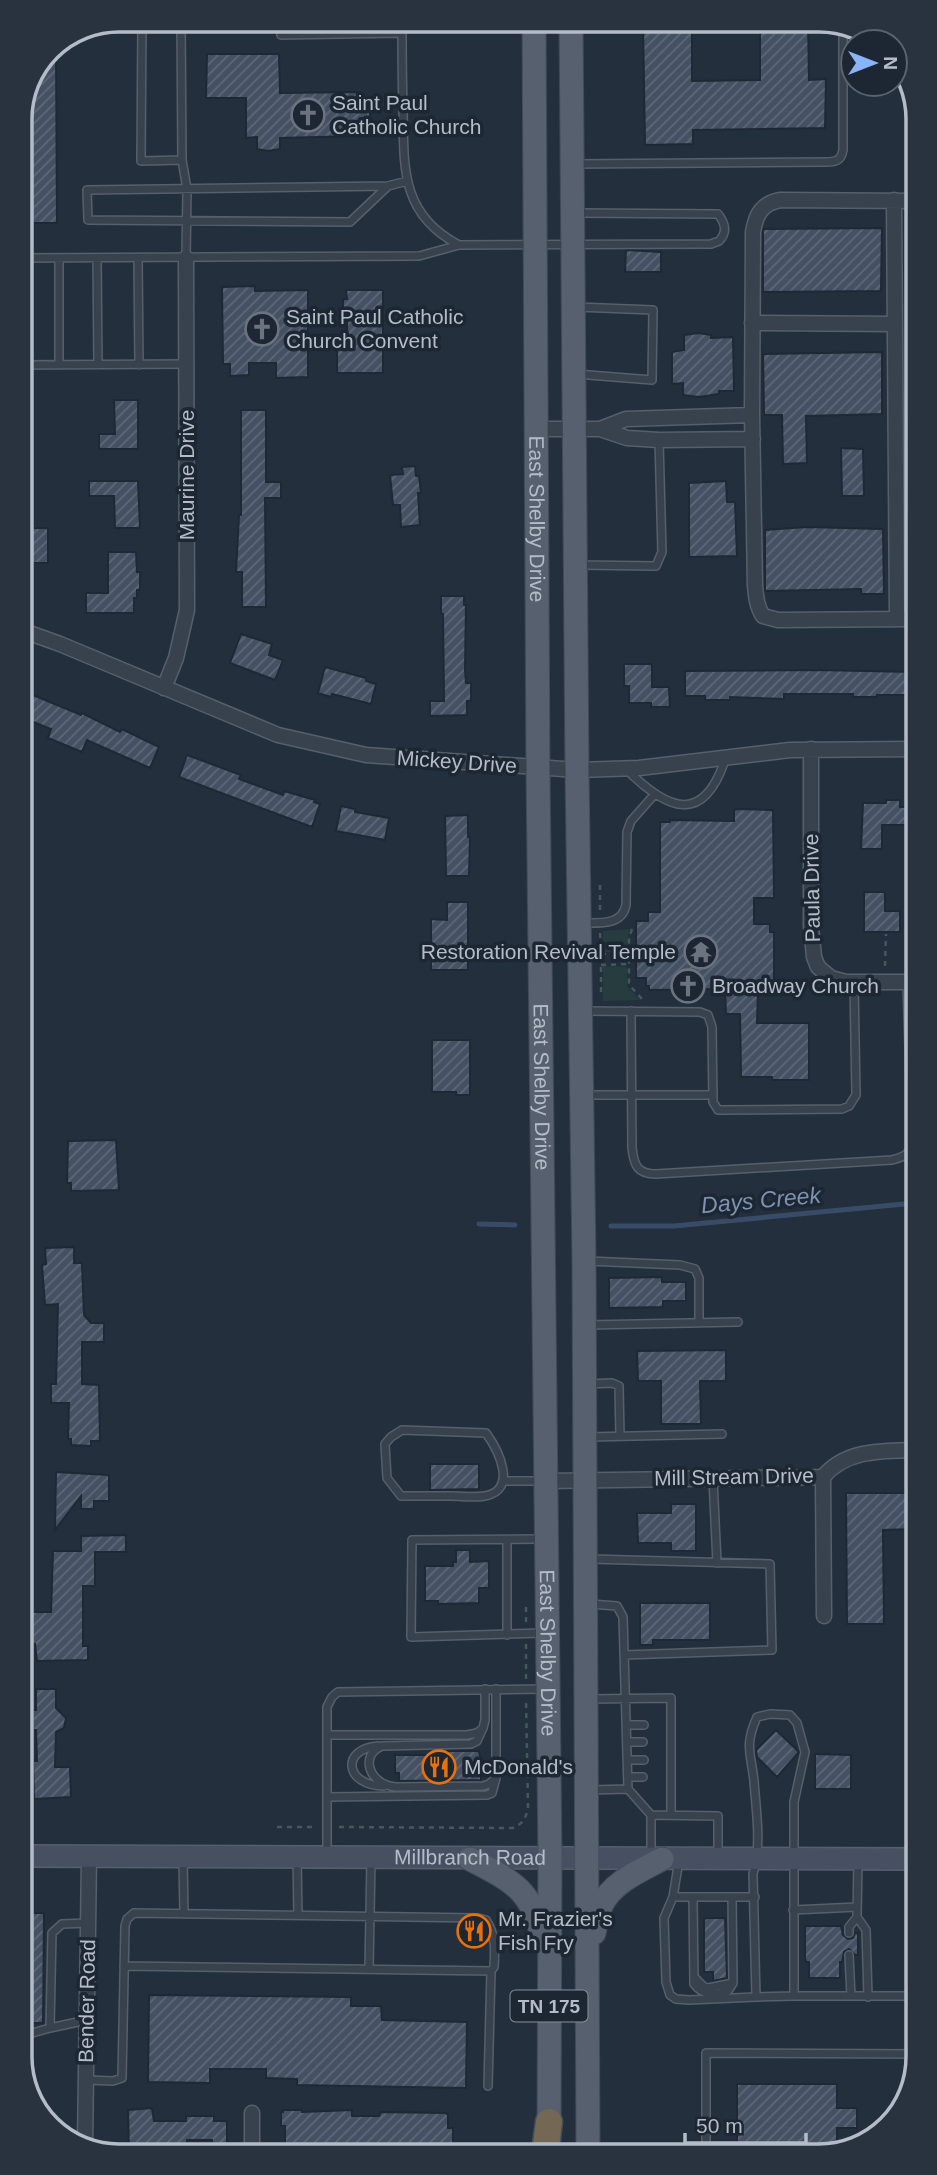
<svg xmlns="http://www.w3.org/2000/svg" width="937" height="2175" viewBox="0 0 937 2175" font-family="Arial,sans-serif">
  <style>
    .grass { fill: #263c3f }
    .lines { fill: none; stroke-linecap: round; stroke-linejoin: round }
    .stream { stroke: #394c67; stroke-width: 5 }
    .building { fill: url(#building-hatch); stroke: #1f2835; stroke-width: 2 }
    .lane-casing { stroke: #565f6c; stroke-width: 10 }
    .street-casing { stroke: #565f6c; stroke-width: 17 }
    .secondary-casing { stroke: #565f6c; stroke-width: 24 }
    .primary-casing { stroke: #414a57; stroke-width: 25 }
    .highway-casing { stroke: #434c59; stroke-width: 29 }
    .path { stroke: #44595c; stroke-width: 2.5; stroke-dasharray: 5 5; stroke-linecap: butt }
    .lane { stroke: #38414e; stroke-width: 7 }
    .street { stroke: #38414e; stroke-width: 14 }
    .secondary { stroke: #465061; stroke-width: 21 }
    .primary { stroke: #56606e; stroke-width: 23 }
    .highway { stroke: #746855; stroke-width: 26 }
    .labels { text-anchor: middle; stroke-width: 7; stroke-linejoin: round; paint-order: stroke }
    .shield { fill: #1d2633; stroke: #878f9c; stroke-width: 2 }
    .shield-label { font-size: 19px; font-weight: bold; fill: #b4bcc9 }
    .poi-label { font-size: 21px; fill: #b4bcc9; stroke: #1d2633; text-anchor: start }
    .street-label { font-size: 21px; fill: #b4bcc9; stroke: #1d2633 }
    .water-label { font-size: 23px; font-style: italic; fill: #7c92b1; stroke: #1d2633 }
    .rim { fill: none; stroke: #b4bcc9; stroke-width: 3.5 }
  </style>
  <defs>
    <pattern id="building-hatch" width="6" height="6" patternUnits="userSpaceOnUse" patternTransform="scale(1.75)"><rect width="6" height="6" fill="#455162"/><path d="M-1 1l2-2M0 6l6-6M5 7l2-2" fill="none" stroke="#5d6877"/></pattern>
  </defs>
  <rect width="100%" height="100%" fill="#242f3e"/>
  <path class="grass" d="M629 929 627 952H603V931Z
    M603 966 627 967V986L640 1000 603 1001Z"/>
  <g class="lines">
    <path class="stream" d="M479 1224 515 1225
      M611 1226H674L915 1203"/>
  </g>
  <path class="building" d="M760 19H808L809 80 826 79 825 128 693 130V144L645 145 643 26H692V81L760 80Z
    M56 45 57 223H20L19 113 49 48Z
    M207 54H279L280 93 357 92V101H370V129L358 130V136L280 138V149L268 151 257 149V137L246 138V98H206Z
    M882 228 881 291 763 292V229Z
    M626 250 661 252V272H625Z
    M255 286V291L308 290V377L276 378V363H249V375L230 376V364H223L222 287Z
    M346 290H383V373H337V340H347V313H343V299H347Z
    M699 333 711 335V338L733 337 734 391H719V394L699 397 683 395V383L672 384V352L684 350V335Z
    M882 352V414L806 416 807 463 783 464 782 415H764L763 354Z
    M114 400H138V449H99V434H115Z
    M241 410H266V482H281V498H265L266 607H242V572H236L239 515H241Z
    M841 448 863 449 864 496H842Z
    M415 466 416 476H419L421 493H418L420 525 401 527 400 505H393L390 475 403 474 402 467Z
    M89 481H138L140 528H115L114 496H89Z
    M726 481 727 502H735L737 556 689 557V483Z
    M806 527 883 529 884 594H861V589L765 591V530Z
    M28 528H48V563H21V538H28Z
    M108 552H136L137 572H140V590H137V598H134V613H86V593H108Z
    M441 596H464V605H466L465 669 466 683H471V701H467V715L430 716V701H444L443 614H441Z
    M241 634 272 644 269 655 283 660 275 680 230 663Z
    M624 664H652V687H669L670 707H651V703H629V686H624Z
    M325 667 366 678V681L376 684 371 704 332 694 331 697 318 693Z
    M816 670 914 672V695H877V697H853V694H784V699L730 697V700H705V696H685V671Z
    M21 690 81 715 82 713 120 732 122 729 159 747 150 768 87 740 82 752 48 738 51 729 21 717Z
    M187 755 241 775 239 779 283 795 284 791 315 800 314 802 320 804 312 827 179 777Z
    M886 800H900V807H914V825H882V849H861L863 803H886Z
    M341 806 355 809V812L389 818 385 840 336 831Z
    M737 809 773 810 774 898H754V924H770V932H774V984H770V992H758L757 1023H809V1080H772V1077H741L740 1014H726L725 989 649 990V986H646V978H636V921H648V912H660V822H670V820L734 821V810Z
    M468 815V837H470L469 876H446L445 816Z
    M864 892H885V911H900V932H864Z
    M447 902H468V970H431V919L447 920Z
    M432 1040H470V1095H456V1092H432Z
    M116 1140 119 1190 71 1191V1183H67L68 1141Z
    M74 1247V1263H82L84 1315 91 1323H104V1342H82V1384L99 1385 100 1441H91V1446L71 1445V1439H68L69 1403H51V1384H56L58 1304 45 1305 42 1265 46 1264 45 1248Z
    M662 1277V1282H686V1301H663V1307L609 1308V1278Z
    M726 1350V1381H700L701 1424H661V1381H638L637 1351Z
    M430 1464H479V1489L430 1490Z
    M56 1472 109 1475V1501H94V1509H81V1496L55 1530Z
    M846 1493H916V1529L883 1530 884 1624H847Z
    M671 1504H696V1551H671V1543H638L637 1513H671Z
    M126 1535V1552H95V1586H83V1646H88V1660L37 1661 35 1644H31V1612H51L53 1551H81V1536Z
    M456 1550H470V1562L489 1561V1588H479V1603L438 1604V1601H425V1566H453V1562H456Z
    M640 1603H710V1640H653V1645H640Z
    M36 1689H56V1708L66 1718 64 1728 56 1732 55 1767H70L71 1797 34 1799 33 1761H37L36 1730H33V1710H36Z
    M776 1730 799 1752 777 1777 757 1757 756 1750Z
    M441 1751H479L481 1761H483V1776H481V1780L399 1781V1773H395V1755H441Z
    M815 1754 851 1755V1789H815Z
    M24 1913H44L43 2023H24Z
    M707 1918H725L727 1978 713 1981V1972H704V1919Z
    M805 1926H841L843 1935 848 1939 853 1938 855 1933H858V1955H855L849 1949 844 1952 842 1962H840V1978H809V1962H806L805 1958Z
    M149 1995 351 1997V2006H381L382 2020 467 2022 466 2088 297 2085V2079L266 2078V2069H210V2083L148 2082Z
    M737 2084H837V2108H857V2128H837V2150L737 2151Z
    M152 2108 154 2121H186V2116H214V2121H227V2146H212V2140H187V2145H159V2152H153V2155H129L128 2110Z
    M283 2110H302V2112L352 2110V2116H379L381 2112 446 2113 448 2115V2128H453V2153H429V2146L376 2145V2149H355V2144H310V2154H285V2126H281V2112H283Z"/>
  <g class="lines">
    <defs>
      <path id="lane" d="M142 19 141 161 182 160
        M181 19 182 160 187 189 186 258
        M281 19V35L402 33
        M402 19C402 48 402 77 403 105 404 165 399 214 459 245
        M576 164 825 162C836 162 841 161 843 150V26
        M388 186 350 222 88 220 87 190 388 186 407 181
        M20 258 419 256 459 245 711 244 719 241C728 232 725 223 718 214L576 213
        M59 258V365
        M97 258 98 365
        M138 258 139 365
        M20 365 186 364
        M576 374 652 380 653 310 577 307
        M579 565 656 566 662 552 659 440
        M626 769C668 811 704 826 726 757
        M584 923C601 923 622 925 626 905L627 832 631 821 654 795
        M584 1011 700 1012 708 1015 712 1027 713 1102 718 1110 842 1109 849 1106 856 1095 854 982
        M631 1011 632 1148C634 1165 637 1174 656 1174L892 1160C902 1157 908 1156 912 1145L907 982
        M586 1095H713
        M588 1261 680 1265 695 1269 699 1278V1323
        M588 1325 738 1322
        M588 1384 612 1383 619 1386 620 1436
        M402 1430 486 1433C499 1451 518 1490 485 1496 474 1498 462 1496 451 1496 435 1496 418 1496 401 1496L387 1478 385 1444 391 1437Z
        M589 1437 722 1434
        M713 1479 717 1563
        M504 1481H541
        M542 1539 412 1540 411 1637 543 1633
        M590 1559 770 1564 772 1650 624 1655
        M590 1604 617 1606 623 1617 628 1789 651 1815 718 1816V1857
        M507 1635V1540
        M590 1699 671 1698V1815
        M626 1725H644
        M483 1728 477 1741 471 1744 382 1746C359 1755 369 1785 396 1787L483 1786 489 1784 496 1778
        M327 1735H467L477 1733 483 1728 485 1720V1689
        M627 1742H643
        M378 1746C340 1749 345 1786 384 1786
        M627 1760H644
        M628 1777H643
        M590 1790 628 1789
        M327 1797 487 1795 492 1793 496 1778V1689
        M651 1815V1856
        M327 1855V1707L332 1697 338 1692 543 1689
        M183 1858 184 1914
        M297 1858 298 1915
        M679 1860 673 1897 664 1918 666 1982 670 1995 676 1999 689 2000 756 1997 753 1874C762 1846 756 1810 754 1781 751 1753 744 1746 757 1717L770 1714 790 1715 797 1723 805 1752 794 1802V1996H916
        M858 1860 857 1917 866 1930 868 1997
        M673 1897H755
        M693 1897 694 1984C703 1996 714 1995 728 1991L733 1983 732 1897
        M793 1910 857 1907
        M849 1933V1927L857 1917
        M849 1955 851 1996
        M369 1969 371 1859
        M694 1977 704 1987 708 1988 733 1983
        M756 1997 794 1996
        M87 2020 50 2028 52 1933 62 1924 88 1923
        M25 2035 50 2028
        M87 2080 113 2081 122 2078 125 1926 127 1919 134 1913 478 1918 486 1920C496 1935 495 1950 494 1967L491 1971 124 1966
        M488 2086 491 1971
        M706 2151V2053L917 2054"/>
      <path id="street" d="M894 200 897 619
        M913 201 781 200C762 203 756 214 753 232L752 415 755 586C756 597 757 607 763 616L778 620 914 619
        M752 323 895 324
        M537 429H600L627 438 659 440 753 439
        M600 429 626 419 752 415
        M21 630 60 644 278 735 366 755 577 770 639 768 790 750 914 749
        M164 688 176 658 187 610 186 258
        M811 749V926L814 957 818 967 831 978 846 982H915
        M823 1477 824 1616
        M546 1481 823 1477C846 1449 883 1451 916 1450
        M917 1859 918 2029
        M917 2058 918 2035
        M85 2145 89 1857
        M252 2155V2113"/>
      <g id="secondary">
        <path id="s1" d="M24 1856 917 1859"/>
      </g>
      <g id="primary">
        <path id="s2" d="M534 19 538 769 550 1859 549 2139"/>
        <path d="M571 19 577 770 584 1260 588 2152"/>
        <path d="M470 1859C510 1880 532 1889 542 1937"/>
        <path d="M594 1933C596 1924 598 1914 601 1906 612 1882 640 1871 662 1859"/>
      </g>
      <path id="highway" d="M545 2152 549 2122"/>
    </defs>
    <use href="#lane" class="lane-casing"/>
    <use href="#street" class="street-casing"/>
    <use href="#secondary" class="secondary-casing"/>
    <use href="#primary" class="primary-casing"/>
    <use href="#highway" class="highway-casing"/>
    <path class="path" d="M600 885V912
      M632 929 629 938V983L631 987 643 1000
      M600 933 601 947
      M601 954H629
      M601 957V992
      M601 965 629 964
      M885 966 886 934
      M526 1607V1624
      M526 1644V1680
      M277 1827H315
      M339 1827 512 1828C522 1825 526 1818 528 1808L526 1700"/>
    <use href="#lane" class="lane"/>
    <use href="#street" class="street"/>
    <use href="#secondary" class="secondary"/>
    <use href="#primary" class="primary"/>
    <use href="#highway" class="highway"/>
  </g>
  <defs>
    <symbol id="church-ring" viewBox="-11 -11 22 22"><circle r="9.5" fill="#1d2633" stroke="#6b7280" stroke-width="1.5"/><path d="M-1.2-6h2.4v3.5h3.3v2.4h-3.3V6h-2.4V-.1h-3.3v-2.4h3.3Z" fill="#6b7280"/></symbol>
    <symbol id="temple-ring" viewBox="-11 -11 22 22"><circle r="9.5" fill="#1d2633" stroke="#6b7280" stroke-width="1.5"/><path d="M0-6L5-2H3V0L6.5 2.5H4V6H1.5V3h-3V6H-4V2.5H-6.5L-3 0V-2H-5Z" fill="#6b7280"/></symbol>
    <symbol id="restaurant-ring" viewBox="-11 -11 22 22"><circle r="9.5" fill="#1d2633" stroke="#e8710a" stroke-width="1.5"/><path d="M-5-6h1v4h1v-4h1v4h1v-4h1v5L-1.5 .5V6h-2V.5L-5-1ZM5-6V6H3V1.5H1.5Q1.5-4 5-6Z" fill="#e8710a"/></symbol>
  </defs>
  <g fill-rule="evenodd">
    <use href="#church-ring" x="289" y="96" width="38" height="38"/>
    <use href="#church-ring" x="243" y="310" width="38" height="38"/>
    <use href="#temple-ring" x="682" y="933" width="38" height="38"/>
    <use href="#church-ring" x="669" y="967" width="38" height="38"/>
    <use href="#restaurant-ring" x="420" y="1748" width="38" height="38"/>
    <use href="#restaurant-ring" x="455" y="1912" width="38" height="38"/>
  </g>
  <g class="labels">
    <rect class="shield" x="510.5" y="1990.5" width="77" height="31" rx="5"/>
    <g class="shield-label">
      <text x="549" y="2013">TN 175</text>
    </g>
    <g class="poi-label">
      <text x="332" y="110">Saint Paul<tspan x="332" dy="24">Catholic Church</tspan></text>
      <text x="286" y="324">Saint Paul Catholic<tspan x="286" dy="24">Church Convent</tspan></text>
      <text x="676" y="959" text-anchor="end">Restoration Revival Temple</text>
      <text x="712" y="993">Broadway Church</text>
      <text x="464" y="1774">McDonald's</text>
      <text x="498" y="1926">Mr. Frazier's<tspan x="498" dy="24">Fish Fry</tspan></text>
    </g>
    <g class="street-label">
      <text transform="translate(187 475) rotate(-90)" y="7">Maurine Drive</text>
      <text dy="7" stroke="none"><textPath href="#s2" startOffset="500">East Shelby Drive</textPath></text>
      <text transform="translate(457 762) rotate(4)" y="7">Mickey Drive</text>
      <text transform="translate(812 888) rotate(-91)" y="7">Paula Drive</text>
      <text dy="7" stroke="none"><textPath href="#s2" startOffset="1068">East Shelby Drive</textPath></text>
      <text transform="translate(734 1477) rotate(-1)" y="7">Mill Stream Drive</text>
      <text dy="7" stroke="none"><textPath href="#s2" startOffset="1634">East Shelby Drive</textPath></text>
      <text dy="7" stroke="none"><textPath href="#s1" startOffset="446">Millbranch Road</textPath></text>
      <text transform="translate(87 2001) rotate(-89)" y="7">Bender Road</text>
    </g>
    <g class="water-label">
      <text transform="translate(761 1200) rotate(-5)" y="8">Days Creek</text>
    </g>
  </g>
  <path d="M0 0H937V2175H0ZM119 32H819A87 87 0 0 1 906 119V2057A87 87 0 0 1 819 2144H119A87 87 0 0 1 32 2057V119A87 87 0 0 1 119 32Z" fill="#29323f" fill-rule="evenodd"/>
  <path class="rim" d="M119 32H819A87 87 0 0 1 906 119V2057A87 87 0 0 1 819 2144H119A87 87 0 0 1 32 2057V119A87 87 0 0 1 119 32Z"/>
  <g transform="translate(874 63) rotate(90)"><circle r="33" fill="#1d2633" stroke="#59626f" stroke-width="2"/>
  <path d="M0-5L12 26L0 18L-12 26Z" fill="#8ab4f8"/>
  <text y="-10" font-size="19" font-weight="bold" text-anchor="middle" fill="#b4bcc9">N</text>
  </g>
  <path d="M685 2133v10h121v-10" fill="none" stroke="#b4bcc9" stroke-width="3.5"/>
  <text x="696" y="2133" font-size="21" fill="#b4bcc9" stroke="#1d2633" stroke-width="5" paint-order="stroke">50 m</text>
</svg>
